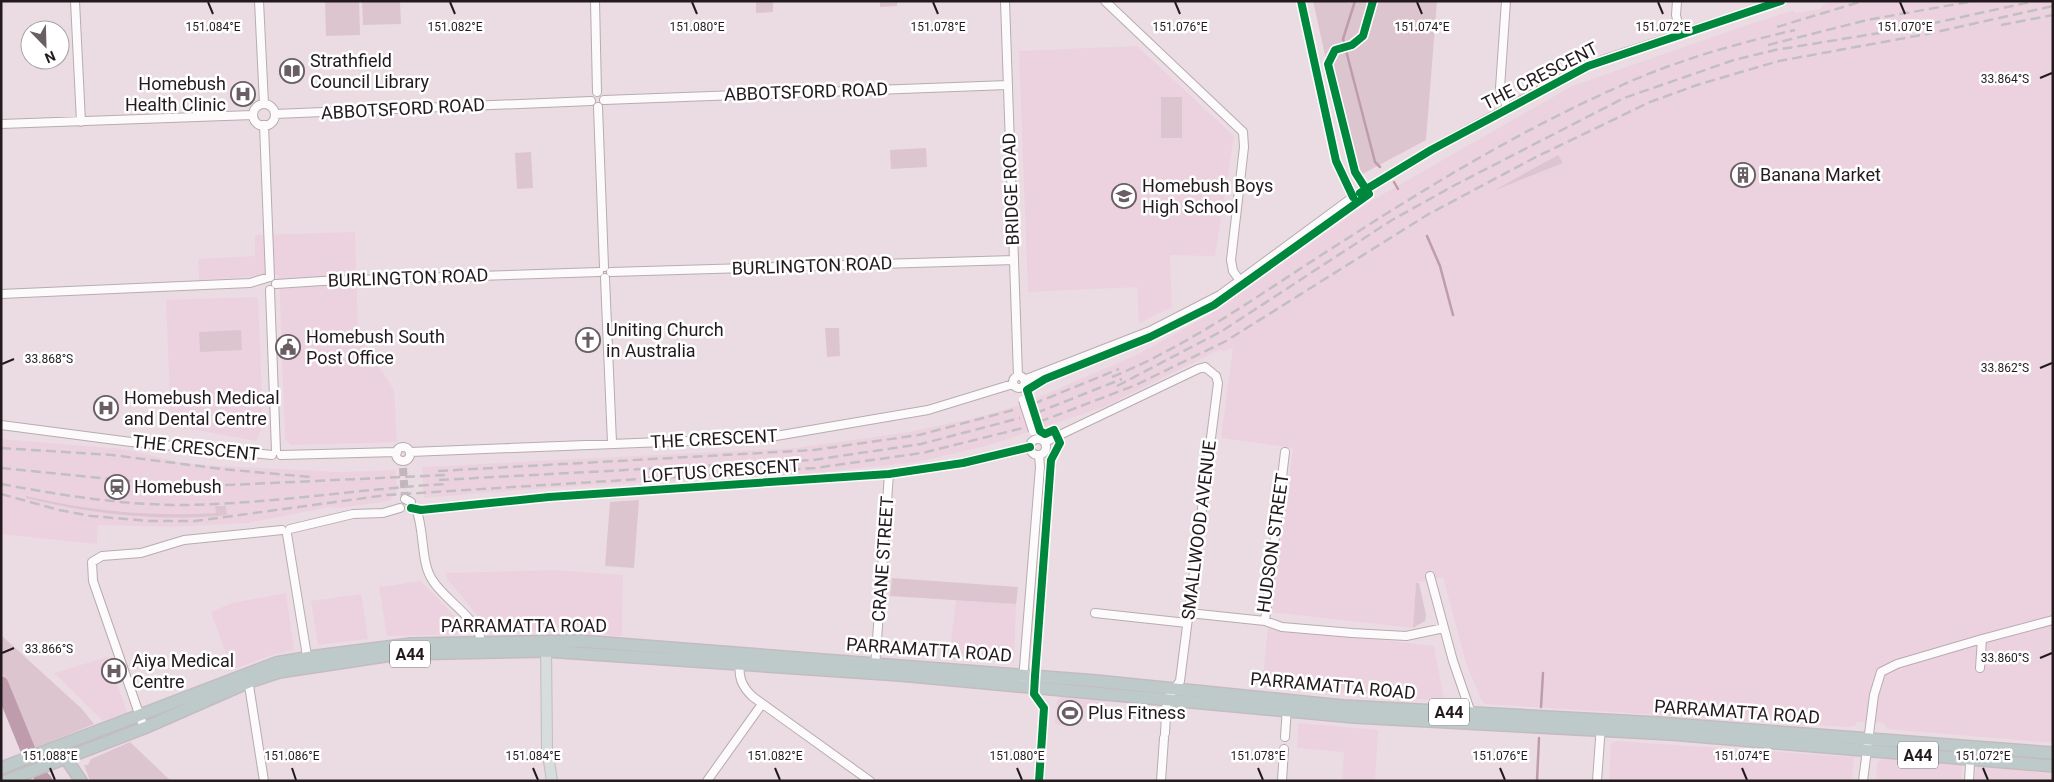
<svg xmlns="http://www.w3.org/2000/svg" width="2054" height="782" viewBox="0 0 2054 782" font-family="Roboto,sans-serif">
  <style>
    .built { fill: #ecd2de }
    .green { fill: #dcc5cf }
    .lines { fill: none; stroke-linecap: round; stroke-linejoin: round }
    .stream { stroke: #be9cac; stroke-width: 2.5 }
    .river { stroke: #be9cac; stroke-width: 15 }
    .minor-tunnel { stroke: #c3b5bc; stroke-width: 8; stroke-dasharray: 8 4; stroke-linecap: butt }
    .minor-casing { stroke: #b7acb0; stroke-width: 10 }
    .major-casing { stroke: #c3bcbf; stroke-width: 12 }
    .highway-casing { stroke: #c3bcbf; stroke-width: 14 }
    .minor { stroke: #fcfafb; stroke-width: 8 }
    .major { stroke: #d7dddc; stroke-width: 10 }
    .highway { stroke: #becac9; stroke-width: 11 }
    .rail { stroke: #c2bfc0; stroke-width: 2.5; stroke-dasharray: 10 5; stroke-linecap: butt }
    .minor-bridge-casing { stroke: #b7acb0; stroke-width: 10; stroke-linecap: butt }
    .minor-bridge { stroke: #fcfafb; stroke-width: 8 }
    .cycleway-casing { stroke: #fff; stroke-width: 11 }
    .cycleway { stroke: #00873e; stroke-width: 8 }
    .ticks { fill: none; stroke: #231a1e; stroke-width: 2 }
    .labels { text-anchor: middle; stroke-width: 5; stroke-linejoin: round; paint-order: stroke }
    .shield { fill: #fff; stroke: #655f62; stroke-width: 1 }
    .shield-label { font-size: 16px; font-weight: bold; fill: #231a1e }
    .poi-label { font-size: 18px; fill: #231a1e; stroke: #fff; text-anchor: start }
    .street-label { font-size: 18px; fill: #231a1e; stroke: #fff }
    .ticks-label { font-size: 12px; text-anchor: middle; fill: #231a1e; stroke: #fff; stroke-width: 5; stroke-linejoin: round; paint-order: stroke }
  </style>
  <rect width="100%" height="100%" fill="#ebdce3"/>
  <path class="built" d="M1834 1H2053V743L1887 729 1883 723 1857 722 1855 726 1847 727 1485 704 1481 699 1466 663 1443 577 1416 583 1413 628 1270 612 1293 448 1221 438 1233 348 1225 351 1219 350 1104 407 986 446 917 462 815 473 548 488 424 498 422 467 794 448 903 433 971 419 1021 405 1138 354 1211 314 1371 201 1572 86 1756 22 1792 11 1796 13 1820 9 1824 4Z
    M1137 46 1234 136 1215 256 1170 255 1172 307 1139 323 1137 287 1028 292 1019 51Z
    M355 232 358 333 394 390 397 442 291 445 285 439 279 275 199 280 198 259 255 256V235Z
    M258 297 263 425 256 441 191 429 171 427 166 300Z
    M1 439 124 449 183 463 205 465 339 472 396 470 397 491 390 501 339 508 330 507 247 523 171 527 98 525 97 544 1 534Z
    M554 570 623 575 622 636 541 631 492 633 448 580 445 573Z
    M421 581 467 629V634L387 636 379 587Z
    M286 593 294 650 275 654 232 670 211 612 232 603Z
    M361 594 368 639 318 645 311 601Z
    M956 600 1016 604 1014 663 949 659Z
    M1268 627 1434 646 1444 701 1262 687Z
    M107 657 127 712 103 721 54 673Z
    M1062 696 1105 701V710L1063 706 1061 725 1055 724 1057 701Z
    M1300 723 1378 730 1375 781H1342L1344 752 1297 748 1298 724Z
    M1615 741 1854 757 1852 781H1609L1611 744Z
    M1882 759 1962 765 1961 781H1876L1877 762Z
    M1976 766 2053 774V781H1975Z"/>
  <path class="green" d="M325 1H359L360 35 326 36Z
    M362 1H400L401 24 363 25Z
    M756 1H773V12L756 13Z
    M880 1H897V6L880 7Z
    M1313 1H1344L1349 3 1350 1H1437L1426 140 1355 178 1329 73Z
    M1161 97H1182V138H1161Z
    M926 148 927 167 891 169 890 150Z
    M531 152 533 188 517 189 515 153Z
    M1558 155 1563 163 1493 191Z
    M825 328H839L840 356 827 357Z
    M241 330 242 350 200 352 199 332Z
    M26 496C90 511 151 517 216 513L215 506H226L227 515C158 522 92 514 26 498Z
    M639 500 634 568 605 566 610 502Z
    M892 578 1018 587 1016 604 890 596Z
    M1416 583H1419L1426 615 1425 621 1413 628Z
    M1 635 82 709 94 724 35 748 1 671Z
    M130 742 171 781H90L84 765H88L91 759Z"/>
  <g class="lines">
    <path class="stream" d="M1355 1 1343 39 1375 162 1380 167
      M1394 182 1398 189
      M1427 236 1440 266 1453 315
      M1541 707 1543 673
      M1537 781 1539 738"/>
    <path class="river" d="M1 684 28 750
      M41 777 45 781"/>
    <path class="minor-tunnel" d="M403 468 405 499"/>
    <defs>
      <path id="minor" d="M75 1 81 122
        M259 1 264 104
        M595 1 597 92
        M1005 1 1018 376
        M1105 1 1243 132 1244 147 1231 260 1233 271 1240 281
        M1301 1 1336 161 1353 197
        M1506 1 1500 88 1507 108
        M1677 1 1676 15 1680 33
        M604 100 1008 85
        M253 115a11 11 0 1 1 22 0a11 11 0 1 1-22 0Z
        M598 107 604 267
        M275 114 591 101
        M1 124 253 115
        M264 125 270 277
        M611 272 1014 260
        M605 278 612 443
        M276 284 322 281 599 272
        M270 290 276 451
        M1 294 250 283 270 277
        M1013 382a6 6 0 1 1 12 0a6 6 0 1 1-12 0Z
        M1024 380 1150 331 1220 295 1353 197 1431 150 1569 74 1605 59 1781 1
        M1 425 131 442 272 455
        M1030 447a8 8 0 1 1 16 0a8 8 0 1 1-16 0Z
        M1045 442 1198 369 1205 367 1216 376 1218 383 1180 681 1167 699 1165 733
        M396 454a7 7 0 1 1 14 0a7 7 0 1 1-14 0Z
        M410 452 764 438 928 410 1013 384
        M281 455 397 452
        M405 499 411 502V508
        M411 508 421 510 549 497 889 474 963 463 1030 447
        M416 509C425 530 420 563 433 581 445 600 478 619 481 641
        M290 529 353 514 383 513 400 508
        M287 534 308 662
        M1430 576 1453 661 1472 716
        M1095 613 1187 623
        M1189 613 1265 621 1282 627 1352 633 1406 636 1444 628
        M1265 621 1285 452
        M740 661C738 676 741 686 753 697L870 781
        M875 667 889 474
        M1980 668 1982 639 2053 620
        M248 679 264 781
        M1023 680 1040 467 1039 455
        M144 728 93 581 92 562 102 556 141 553 184 540 282 530
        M1285 737 1287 707
        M707 781 762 704
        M1039 781 1044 708
        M1161 781 1164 738
        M1282 781 1284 749
        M1597 781 1601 725
        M1863 781 1874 695 1881 672 1897 664 1982 639
        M1969 781 1971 747"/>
      <path id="major" d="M546 644 547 748 552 781"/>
      <path id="highway" d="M58 755 65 757 81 781
        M1 768 276 663 317 656 411 644 579 641 1096 681 1343 706 1658 723 2053 753
        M6 781 144 728 249 682 279 672 398 654 546 651 900 675 1354 717 1671 734 2053 766"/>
    </defs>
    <use href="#minor" class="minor-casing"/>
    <use href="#major" class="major-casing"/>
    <use href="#highway" class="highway-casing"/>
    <use href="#minor" class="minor"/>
    <use href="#major" class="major"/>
    <use href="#highway" class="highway"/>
    <path class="rail" d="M2001 25 2053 15
      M1777 27 1863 1
      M1768 45 1867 20 1974 1
      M1112 377C1197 342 1268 288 1345 240 1432 184 1523 129 1618 87 1674 61 1735 44 1795 30
      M1117 386 1222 331 1392 220 1455 185 1624 98 1734 60 1775 50 1916 27 2035 1
      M1033 404 1119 369
      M1036 413 1122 379
      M1039 422 1136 385 1226 341 1427 215 1534 158 1650 102 1700 84 1779 61 1927 34 2053 6
      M1 448 112 455 222 469 310 477
      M1 468 131 481 206 486 445 475
      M438 471 814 450 919 435 1017 409
      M439 480 813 460 921 444 1020 418
      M1 484C61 495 121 505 182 505 270 504 358 489 446 484
      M1 494 59 510 91 516 150 521H195L387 495 815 468 922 453 1023 428"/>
    <defs>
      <path id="minor-bridge" d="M1023 400 1033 431"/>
    </defs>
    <use href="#minor-bridge" class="minor-bridge-casing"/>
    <use href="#minor-bridge" class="minor-bridge"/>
    <defs>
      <path id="cycleway" d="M1301 1 1336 161 1353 197
        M1360 193 1431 150 1588 66 1781 1
        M411 508 421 510 549 497 889 474 963 463 1030 447
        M1039 781 1044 708 1034 694 1035 676 1051 460 1060 443 1054 430 1045 434 1040 431 1027 390 1045 379 1150 337 1214 305 1369 194 1355 172 1328 64 1335 50 1352 45 1363 36 1373 1"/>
    </defs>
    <use href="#cycleway" class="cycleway-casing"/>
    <use href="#cycleway" class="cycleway"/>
  </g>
  <path class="ticks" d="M208 2 213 14M450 2 455 14M692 2 697 14M933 2 938 14M1175 2 1180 14M1417 2 1422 14M1658 2 1663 14M1900 2 1905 14M2040 78 2052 73M2 364 14 359M2040 368 2052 363M2 653 14 648M2040 658 2052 653M50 768 55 780M292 768 296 780M533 768 538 780M775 768 780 780M1017 768 1022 780M1258 768 1263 780M1500 768 1505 780M1742 768 1747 780M1983 768 1988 780"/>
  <defs>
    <symbol id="library-ring" viewBox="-11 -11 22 22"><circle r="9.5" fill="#fff" stroke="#695e63" stroke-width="1.5"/><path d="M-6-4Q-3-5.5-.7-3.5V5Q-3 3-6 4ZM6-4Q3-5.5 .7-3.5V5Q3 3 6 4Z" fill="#695e63"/></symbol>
    <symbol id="hospital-ring" viewBox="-11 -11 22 22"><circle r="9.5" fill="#fff" stroke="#695e63" stroke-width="1.5"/><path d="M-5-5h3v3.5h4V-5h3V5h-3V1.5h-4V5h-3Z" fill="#695e63"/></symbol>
    <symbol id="building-ring" viewBox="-11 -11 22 22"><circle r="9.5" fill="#fff" stroke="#695e63" stroke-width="1.5"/><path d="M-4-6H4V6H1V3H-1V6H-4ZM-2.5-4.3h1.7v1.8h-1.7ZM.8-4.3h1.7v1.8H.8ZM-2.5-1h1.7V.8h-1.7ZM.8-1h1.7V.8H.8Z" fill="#695e63"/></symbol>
    <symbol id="school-ring" viewBox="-11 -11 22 22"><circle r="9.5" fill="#fff" stroke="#695e63" stroke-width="1.5"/><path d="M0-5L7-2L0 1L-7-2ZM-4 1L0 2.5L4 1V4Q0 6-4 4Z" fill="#695e63"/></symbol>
    <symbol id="church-ring" viewBox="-11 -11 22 22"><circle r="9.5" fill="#fff" stroke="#695e63" stroke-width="1.5"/><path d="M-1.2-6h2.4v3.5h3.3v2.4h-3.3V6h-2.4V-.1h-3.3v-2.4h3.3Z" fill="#695e63"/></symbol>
    <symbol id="civic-ring" viewBox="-11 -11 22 22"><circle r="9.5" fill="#fff" stroke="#695e63" stroke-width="1.5"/><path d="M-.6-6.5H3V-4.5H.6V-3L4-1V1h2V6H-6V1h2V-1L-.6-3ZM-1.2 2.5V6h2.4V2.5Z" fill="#695e63"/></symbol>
    <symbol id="station-ring" viewBox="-11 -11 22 22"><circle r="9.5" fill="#fff" stroke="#695e63" stroke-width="1.5"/><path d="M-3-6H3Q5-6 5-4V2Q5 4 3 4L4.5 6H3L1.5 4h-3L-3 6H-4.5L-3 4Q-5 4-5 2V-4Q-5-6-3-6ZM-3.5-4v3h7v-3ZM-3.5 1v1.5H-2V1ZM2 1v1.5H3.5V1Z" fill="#695e63"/></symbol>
    <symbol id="stadium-ring" viewBox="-11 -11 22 22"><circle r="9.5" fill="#fff" stroke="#695e63" stroke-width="1.5"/><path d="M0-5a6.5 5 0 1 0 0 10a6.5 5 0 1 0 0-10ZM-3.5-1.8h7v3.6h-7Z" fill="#695e63"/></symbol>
  </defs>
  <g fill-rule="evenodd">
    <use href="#library-ring" x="278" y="57" width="28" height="28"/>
    <use href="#hospital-ring" x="229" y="80" width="28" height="28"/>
    <use href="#building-ring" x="1729" y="161" width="28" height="28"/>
    <use href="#school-ring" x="1110" y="182" width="28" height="28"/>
    <use href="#church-ring" x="574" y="326" width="28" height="28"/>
    <use href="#civic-ring" x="274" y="333" width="28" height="28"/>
    <use href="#hospital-ring" x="92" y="394" width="28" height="28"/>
    <use href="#station-ring" x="103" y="473" width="28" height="28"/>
    <use href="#hospital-ring" x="100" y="657" width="28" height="28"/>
    <use href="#stadium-ring" x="1056" y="699" width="28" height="28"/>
  </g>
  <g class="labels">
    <g class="shield">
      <rect x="390" y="640.5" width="40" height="27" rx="4"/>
      <rect x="1429" y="698.5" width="40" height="27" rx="4"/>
      <rect x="1898" y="741.5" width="40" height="27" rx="4"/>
    </g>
    <g class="shield-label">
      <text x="410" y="660">A44</text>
      <text x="1449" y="718">A44</text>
      <text x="1918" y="761">A44</text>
    </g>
    <g class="poi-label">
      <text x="310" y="67">Strathfield<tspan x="310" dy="21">Council Library</tspan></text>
      <text x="226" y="90" text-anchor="end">Homebush<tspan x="226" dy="21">Health Clinic</tspan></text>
      <text x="1760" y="181">Banana Market</text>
      <text x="1142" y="192">Homebush Boys<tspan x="1142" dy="21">High School</tspan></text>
      <text x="606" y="336">Uniting Church<tspan x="606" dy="21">in Australia</tspan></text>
      <text x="306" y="343">Homebush South<tspan x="306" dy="21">Post Office</tspan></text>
      <text x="124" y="404">Homebush Medical<tspan x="124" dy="21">and Dental Centre</tspan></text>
      <text x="134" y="493">Homebush</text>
      <text x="132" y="667">Aiya Medical<tspan x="132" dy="21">Centre</tspan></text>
      <text x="1088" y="719">Plus Fitness</text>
    </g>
    <g class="street-label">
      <text transform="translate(1540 76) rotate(-27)" y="6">THE CRESCENT</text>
      <text transform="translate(806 92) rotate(-2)" y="6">ABBOTSFORD ROAD</text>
      <text transform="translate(403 109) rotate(-3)" y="6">ABBOTSFORD ROAD</text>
      <text transform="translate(1011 189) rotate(-92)" y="6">BRIDGE ROAD</text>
      <text transform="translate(812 266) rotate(-2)" y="6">BURLINGTON ROAD</text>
      <text transform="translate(408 278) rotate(-2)" y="6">BURLINGTON ROAD</text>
      <text transform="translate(714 439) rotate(-3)" y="6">THE CRESCENT</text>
      <text transform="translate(196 448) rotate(6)" y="6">THE CRESCENT</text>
      <text transform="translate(721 471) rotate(-4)" y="6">LOFTUS CRESCENT</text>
      <text transform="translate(1199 530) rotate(-83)" y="6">SMALLWOOD AVENUE</text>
      <text transform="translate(1273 543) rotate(-82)" y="6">HUDSON STREET</text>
      <text transform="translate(883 559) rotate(-86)" y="6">CRANE STREET</text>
      <text x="524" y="632">PARRAMATTA ROAD</text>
      <text transform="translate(929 650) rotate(4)" y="6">PARRAMATTA ROAD</text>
      <text transform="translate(1333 686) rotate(5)" y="6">PARRAMATTA ROAD</text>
      <text transform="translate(1737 712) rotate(4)" y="6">PARRAMATTA ROAD</text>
    </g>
  </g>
  <g class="ticks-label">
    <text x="213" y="31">151.084°E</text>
    <text x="455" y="31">151.082°E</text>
    <text x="697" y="31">151.080°E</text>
    <text x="938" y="31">151.078°E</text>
    <text x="1180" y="31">151.076°E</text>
    <text x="1422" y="31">151.074°E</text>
    <text x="1663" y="31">151.072°E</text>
    <text x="1905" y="31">151.070°E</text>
    <text x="2005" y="83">33.864°S</text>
    <text x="49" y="363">33.868°S</text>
    <text x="2005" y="372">33.862°S</text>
    <text x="49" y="653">33.866°S</text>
    <text x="2005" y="662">33.860°S</text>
    <text x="50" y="760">151.088°E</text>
    <text x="292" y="760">151.086°E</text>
    <text x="533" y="760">151.084°E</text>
    <text x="775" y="760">151.082°E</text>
    <text x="1017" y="760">151.080°E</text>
    <text x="1258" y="760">151.078°E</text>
    <text x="1500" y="760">151.076°E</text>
    <text x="1742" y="760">151.074°E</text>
    <text x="1983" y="760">151.072°E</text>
  </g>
  <rect width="2054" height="782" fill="none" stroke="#231a1e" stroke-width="5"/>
  <g transform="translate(45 45) rotate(157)"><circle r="24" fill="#ffffff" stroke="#a7a3a5"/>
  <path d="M0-4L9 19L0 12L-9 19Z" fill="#695e63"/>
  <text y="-8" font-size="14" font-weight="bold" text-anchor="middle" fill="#231a1e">N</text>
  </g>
</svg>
